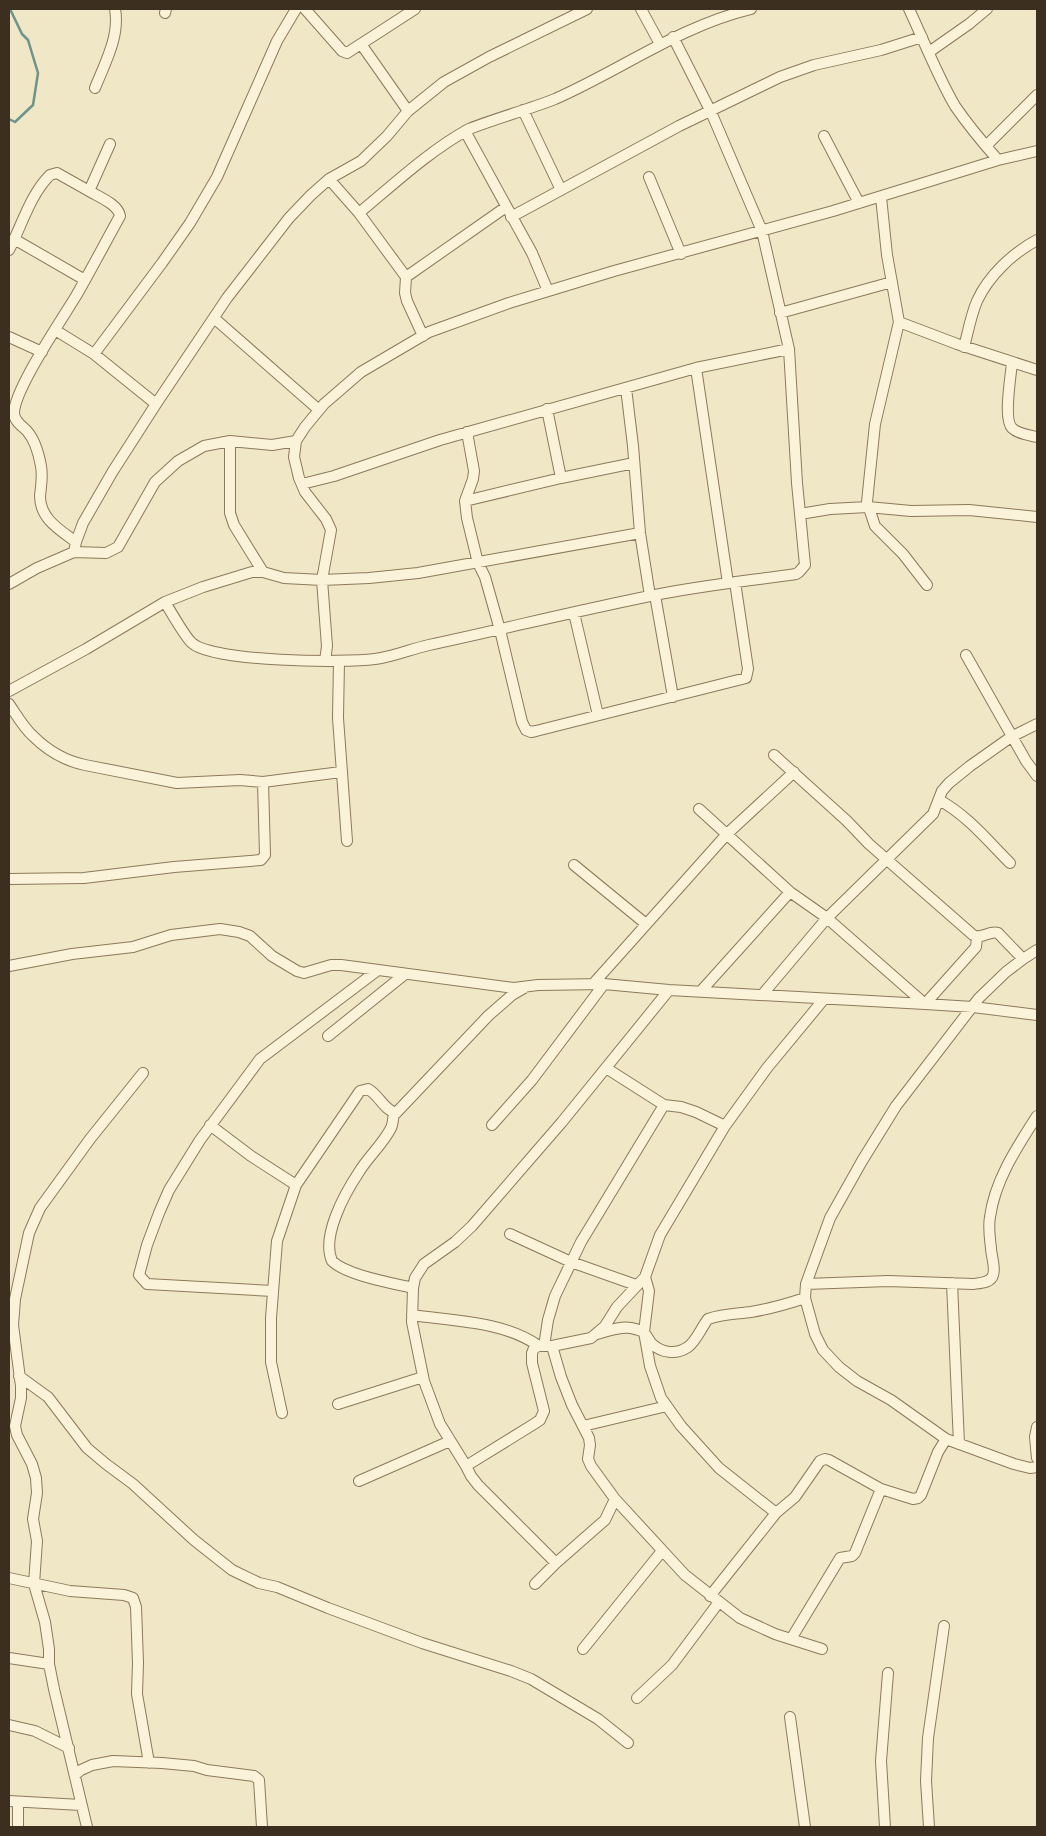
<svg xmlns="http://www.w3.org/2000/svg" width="1046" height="1836" viewBox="0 0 1046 1836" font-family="'Times New Roman',serif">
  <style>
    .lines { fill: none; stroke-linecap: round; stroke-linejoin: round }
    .stream { stroke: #6e928c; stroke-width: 2.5 }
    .minor-casing { stroke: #8c795b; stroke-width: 12 }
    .minor { stroke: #faf3da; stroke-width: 10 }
  </style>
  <rect width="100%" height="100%" fill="#f0e7c6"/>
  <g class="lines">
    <path class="stream" d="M9 119 15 122 33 105 38 73 28 40 22 34 10 9"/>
    <defs>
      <path id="minor" d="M305 9 342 51 347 53 415 9
        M641 9 660 44
        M909 9C924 41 937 75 955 106 968 125 983 143 998 160
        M165 13 166 9
        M361 44 408 111
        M929 52 969 24 987 9
        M95 88C105 63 120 36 115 9
        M523 110 561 190
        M465 131 532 253 548 291
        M824 136 859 203
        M986 146 1037 95
        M649 177 681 254
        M329 179 359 213 406 277
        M881 197 887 255 899 322 875 424 867 502 875 526 903 554 927 585
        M359 213C394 184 429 151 469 129 497 118 527 110 555 99 621 70 680 26 751 9
        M511 217 679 126 780 77 814 65 881 50 922 37
        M14 239 85 280
        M9 250C22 225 30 195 50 175L57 173 89 191
        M780 313 892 282
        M214 318 319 410
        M899 322 957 344 1037 370
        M55 330 94 354 156 404
        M423 336 407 301 405 293 406 277 506 207
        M9 337 42 352
        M964 347C968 332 971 315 977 301 989 275 1013 253 1037 240
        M94 354 162 263 190 223 217 177 277 41 296 9
        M1012 362C1011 376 1003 419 1012 428 1018 434 1029 435 1037 437
        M696 368 728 583
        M626 388 633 446 640 533 650 596
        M547 409 561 478
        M467 432 474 471 473 479 465 501 467 518 478 563 485 577 500 630 522 722 526 730 531 732 536 731 746 678 748 669 735 582
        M230 441V513L234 525 263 572
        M302 484 334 476 440 440 696 368 789 349
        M465 501 561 478 634 463
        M800 514 830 509 868 507 911 511 969 510 1037 517
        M76 542C60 530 40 519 40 496 41 486 43 477 41 466 39 455 35 440 27 431 22 426 14 421 14 413 14 390 62 319 76 296 91 270 105 243 120 216 118 204 99 197 89 191L110 144
        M74 552 76 542 83 523 113 471 156 404 227 298 289 218 311 195 329 179 361 161 387 136 408 111 444 82 489 57 587 9
        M9 584 37 568 74 552 106 553 118 547 155 482 178 461 204 446 230 441 272 445 296 441
        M655 595 673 697
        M165 602C171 612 185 637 192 643 213 662 345 663 375 659 393 657 411 649 429 645 503 629 576 611 650 596 698 586 747 581 796 574L799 572 805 565 797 483 789 349 762 231 711 112 673 37
        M574 613 598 715
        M966 655 1026 761 1037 776
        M325 661 327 646 322 580 331 530 326 519 305 492 299 478 294 457 296 441 305 427 324 404 361 372 429 332 509 303 614 271 833 211 998 160 1037 151
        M339 661 338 718 347 841
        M9 691 86 649 165 602 203 587 252 572H263L284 578 322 580 369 578 418 573 640 533
        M9 704C16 714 23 727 33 736 47 750 66 761 85 765L177 783 240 780 263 782 341 772
        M774 755 847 821 869 844 973 935C982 940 989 930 998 933L1023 959
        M939 800C967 815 988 841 1010 863
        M699 809 790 892 827 918 925 1004 976 947 977 937
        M574 865 646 924
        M9 879 84 878 174 867 261 860 265 855 263 782
        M1037 950 1023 959 1006 972 979 998 896 1106 862 1161 830 1218 806 1284 805 1298 815 1334 823 1350 839 1367 857 1381 891 1400 946 1439 1014 1464 1030 1468 1037 1467
        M9 966 72 954 133 947 171 935 220 929 239 932 250 936 272 956 297 971 304 973 331 965H341L514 988 538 985 604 984 669 990 925 1004 973 1007 1037 1015
        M593 984 727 834 794 772
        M701 991 790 892
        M762 995 827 918 933 814 942 791 949 783 970 766 1011 737 1037 724
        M328 1036 405 974
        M606 1068 664 1105 681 1107 696 1112 725 1126
        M394 1113C393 1118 393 1124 391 1128 383 1144 368 1157 359 1172 345 1193 321 1236 332 1261 346 1275 392 1283 413 1288
        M210 1125 251 1156 296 1185
        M492 1125 532 1080 604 984
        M510 1234 571 1262 636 1285
        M952 1283 959 1444
        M806 1284 888 1281 973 1284C980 1283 991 1283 993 1275 996 1267 991 1256 991 1248 990 1239 988 1227 990 1217 995 1180 1017 1147 1037 1116
        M273 1291 147 1284 139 1275 147 1245 159 1213 169 1190 200 1140 260 1059 378 970
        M412 1315C454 1321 503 1321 539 1346
        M597 1334C608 1331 620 1326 631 1328 636 1329 643 1331 645 1334 648 1337 649 1341 652 1344 662 1353 676 1355 688 1347 697 1340 701 1328 708 1319 723 1314 736 1314 751 1312 769 1309 787 1304 805 1298
        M544 1346 548 1320 555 1296 581 1242 664 1105
        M552 1346 561 1377 572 1405 589 1438 590 1445 588 1459 591 1466 615 1499 685 1575 740 1618 775 1634 822 1649
        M19 1376 48 1397 87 1448 106 1464 133 1484 194 1540 232 1570 259 1583 277 1587 328 1608 422 1643 511 1671 531 1679 598 1719 628 1743
        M338 1404 423 1377
        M282 1413 271 1362V1318L277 1241 296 1185 360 1091 368 1089C379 1095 384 1110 396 1113L488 1016 512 995 524 988
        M583 1426 667 1406
        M1037 1427 1035 1437 1037 1458
        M466 1466 534 1424 540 1420 544 1411 532 1363V1353L534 1348 539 1346H552L591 1338 605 1326 617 1307 645 1277
        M359 1481 450 1441
        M776 1513 719 1468 681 1426 661 1398 650 1366 644 1332 649 1291 645 1277 660 1235 725 1126 767 1068 824 999
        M556 1563 478 1485 471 1476 466 1466 440 1424 424 1381 412 1322 413 1288 415 1278 424 1264 455 1242 472 1226 562 1122 669 990
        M9 1578 70 1591 124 1595 133 1598 136 1607 138 1663 137 1694 149 1763
        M535 1584 556 1563 605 1520 615 1499
        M710 1596 776 1513 795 1497 820 1461 825 1459 829 1460 881 1489 913 1499 918 1498 921 1495 938 1452 946 1439
        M791 1639 840 1558 852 1556 855 1553 881 1489
        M583 1649 662 1551
        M9 1658 49 1664
        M637 1698 672 1665 719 1602
        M790 1717 805 1827
        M9 1725 35 1731 69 1748
        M75 1775 81 1770 92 1765 113 1761 162 1763 194 1766 207 1770 254 1776 259 1780 262 1827
        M9 1801 81 1805
        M18 1802V1827
        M87 1827 54 1689 49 1664V1649L45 1622 34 1584 37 1541 33 1519 37 1493 36 1478 32 1464 17 1435 15 1426 21 1398V1386L13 1325 15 1299 29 1233 40 1208 90 1139 143 1073
        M885 1827 881 1761 888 1673
        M929 1827 926 1781 928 1738 944 1626"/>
    </defs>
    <use href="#minor" class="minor-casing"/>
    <use href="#minor" class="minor"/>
  </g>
  <rect width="1046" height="1836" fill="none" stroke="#3c2f1f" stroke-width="20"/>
</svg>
